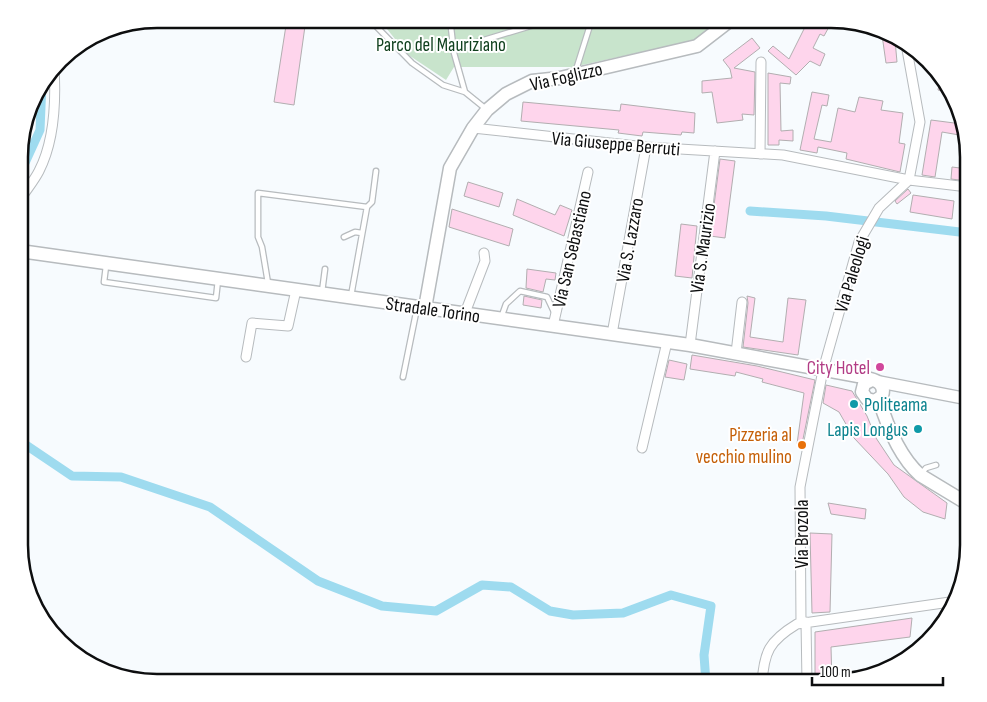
<svg xmlns="http://www.w3.org/2000/svg" width="987" height="702" viewBox="0 0 987 702" font-family="'Sofia Sans Condensed',sans-serif">
  <style>
    .green { fill: #c8e4cc }
    .lines { fill: none; stroke-linecap: round; stroke-linejoin: round }
    .stream { stroke: #729eac; stroke-width: 2.5 }
    .canal { stroke: #9edbef; stroke-width: 9 }
    .building { fill: #fed5ec; stroke: #b2aeb0 }
    .service-casing { stroke: #b7bbbe; stroke-width: 7 }
    .minor-casing { stroke: #b7bbbe; stroke-width: 11 }
    .tertiary-casing { stroke: #b7bbbe; stroke-width: 14 }
    .secondary-casing { stroke: #b7bbbe; stroke-width: 15 }
    .service { stroke: #fff; stroke-width: 4.5 }
    .minor { stroke: #fff; stroke-width: 9 }
    .tertiary { stroke: #fff; stroke-width: 11 }
    .secondary { stroke: #fff; stroke-width: 12 }
    .hotel-dot { fill: #d1479c; stroke: #fff; stroke-width: 2 }
    .culture-dot { fill: #0f9aa8; stroke: #fff; stroke-width: 2 }
    .food-dot { fill: #e8710a; stroke: #fff; stroke-width: 2 }
    .labels { text-anchor: middle; stroke-width: 4; stroke-linejoin: round; paint-order: stroke }
    .park-label { font-size: 19px; fill: #10401e; stroke: #fff }
    .street-label { font-size: 19px; fill: #0d0e0f; stroke: #fff }
    .hotel-label { font-size: 19px; fill: #b23c85; stroke: #fff; text-anchor: end }
    .culture-label { font-size: 19px; fill: #0d838f; stroke: #fff; text-anchor: start }
    .food-label { font-size: 19px; fill: #c56008; stroke: #fff; text-anchor: end }
    .rim { fill: none; stroke: #0d0e0f; stroke-width: 2.5 }
  </style>
  <rect width="100%" height="100%" fill="#f7fbfe"/>
  <path class="green" d="M379 19H726L696 40 573 67H454L446 80 407 54Z"/>
  <g class="lines">
    <path class="stream" d="M704 19V20"/>
    <path class="canal" d="M20 174 40 130 42 83
      M750 211 826 216 968 233
      M20 437 26 445 72 476 121 477 210 507 318 581 382 606 436 611 482 585 511 587 550 611 573 615 623 613 671 595 711 606 704 655 706 683"/>
  </g>
  <path class="building" d="M287 19H306L294 105 274 102Z
    M794 19H819L830 25 824 36 820 34 813 48 825 54 820 66 810 61 796 75 768 51 773 46 789 59 806 25Z
    M882 35 895 40 897 62 886 63Z
    M752 38 760 48 734 68 755 72 754 115 742 114 743 120 717 123 712 92 702 93V81L732 78 730 69 723 60Z
    M768 73 791 77 790 84 780 83 781 131 793 130V141L779 140V145H768Z
    M940 79 950 91 952 93 938 90Z
    M812 92 829 95 827 106 822 105 814 139 831 142 838 108 855 112 859 97 883 101 881 110 903 113 899 143 905 144 900 172 846 159 847 153 818 147 817 153 800 150Z
    M523 102 620 111 621 104 695 113 694 133 682 132 681 135 643 132 642 136 618 133 619 130 521 121Z
    M931 120 962 124 965 136 942 132 935 177 922 175Z
    M720 159 735 161 725 238 710 236Z
    M952 167 968 169 967 181 951 179Z
    M468 182 503 193 499 207 464 196Z
    M908 189 911 193 897 204 895 201Z
    M913 195 954 201 952 219 910 212Z
    M517 199 555 215 560 205 572 210 564 236 513 215Z
    M452 209 513 229 509 246 449 227Z
    M681 224 697 226 692 278 675 276Z
    M527 269 556 273 555 280 546 279 543 292 526 288Z
    M524 296 542 300 541 308 523 305Z
    M747 296 755 298 750 337 783 342 788 298 806 300 798 355 743 347 748 303Z
    M692 355 757 366 815 380 802 444H797L804 393 762 382 763 379 736 372 735 376 690 369Z
    M669 360 687 364 684 380 665 377Z
    M826 385 852 391 867 416 876 438 894 465 947 503 945 519 923 512 904 497 888 474 854 438 839 412 823 403Z
    M828 503 866 509 865 519 831 514Z
    M810 533 832 534 830 612 812 613Z
    M912 618 910 637 831 647 832 683H815V632Z"/>
  <g class="lines">
    <defs>
      <path id="service" d="M369 19 412 63 443 85 465 92 486 109
        M450 19 454 53 465 92
        M454 49 554 19
        M575 73 592 19
        M367 207 372 202 376 171
        M344 237 355 232 362 233
        M106 266 104 282 216 298 218 280
        M268 283 262 247 258 237V193L367 207 351 296
        M322 292 325 269
        M501 318 506 304 520 291 547 297 555 314
        M403 377 417 308
        M921 474 926 468 936 465"/>
      <path id="minor" d="M473 128 646 147 783 155 909 180 968 187
        M760 154 761 62
        M20 200C26 190 34 181 39 171 55 140 56 100 54 67
        M465 313 485 261 484 253
        M553 326 588 172
        M612 334 646 147
        M690 345 715 151
        M736 353 742 302
        M246 357 252 323 288 326 296 290
        M642 448 667 342
        M806 622 807 683
        M801 623 800 487 823 370 859 242 879 208 909 180 920 122 906 44
        M762 683C764 652 769 641 797 624L950 602"/>
      <path id="tertiary" d="M880 382 968 399"/>
      <path id="secondary" d="M20 251 690 345 858 376C870 379 887 380 882 396L875 401 867 399 862 392 864 384 872 380
        M425 308 450 168 473 128 487 110 506 94 532 81 560 78 697 46 732 19
        M879 399C887 426 899 456 920 475L968 504"/>
    </defs>
    <use href="#service" class="service-casing"/>
    <use href="#minor" class="minor-casing"/>
    <use href="#tertiary" class="tertiary-casing"/>
    <use href="#secondary" class="secondary-casing"/>
    <use href="#service" class="service"/>
    <use href="#minor" class="minor"/>
    <use href="#tertiary" class="tertiary"/>
    <use href="#secondary" class="secondary"/>
  </g>
  <circle class="hotel-dot" cx="880" cy="367" r="5"/>
  <g class="culture-dot">
    <circle cx="854" cy="404" r="5"/>
    <circle cx="918" cy="429" r="5"/>
  </g>
  <circle class="food-dot" cx="802" cy="445" r="5"/>
  <g class="labels">
    <g class="park-label">
      <text x="441" y="51">Parco del Mauriziano</text>
    </g>
    <g class="street-label">
      <text transform="translate(566 76) rotate(-13)" y="7">Via Foglizzo</text>
      <text transform="translate(616 143) rotate(5)" y="7">Via Giuseppe Berruti</text>
      <text transform="translate(629 240) rotate(-80)" y="7">Via S. Lazzaro</text>
      <text transform="translate(702 248) rotate(-82)" y="7">Via S. Maurizio</text>
      <text transform="translate(571 249) rotate(-77)" y="7">Via San Sebastiano</text>
      <text transform="translate(851 274) rotate(-73)" y="7">Via Paleologi</text>
      <text transform="translate(433 309) rotate(8)" y="7">Stradale Torino</text>
      <text transform="translate(801 534) rotate(-90)" y="7">Via Brozola</text>
    </g>
    <g class="hotel-label">
      <text x="870" y="374">City Hotel</text>
    </g>
    <g class="culture-label">
      <text x="864" y="411">Politeama</text>
      <text x="908" y="436" text-anchor="end">Lapis Longus</text>
    </g>
    <g class="food-label">
      <text x="792" y="441">Pizzeria al<tspan x="792" dy="22">vecchio mulino</tspan></text>
    </g>
  </g>
  <path d="M0 0H987V702H0ZM157 28H831A129 129 0 0 1 960 157V545A129 129 0 0 1 831 674H157A129 129 0 0 1 28 545V157A129 129 0 0 1 157 28Z" fill="#fff" fill-rule="evenodd"/>
  <path class="rim" d="M157 28H831A129 129 0 0 1 960 157V545A129 129 0 0 1 831 674H157A129 129 0 0 1 28 545V157A129 129 0 0 1 157 28Z"/>
  <path d="M812 677v8h131v-8" fill="none" stroke="#0d0e0f" stroke-width="2.5"/>
  <text x="820" y="677" font-size="15" fill="#0d0e0f" stroke="#ffffff" stroke-width="4" paint-order="stroke">100 m</text>
</svg>
